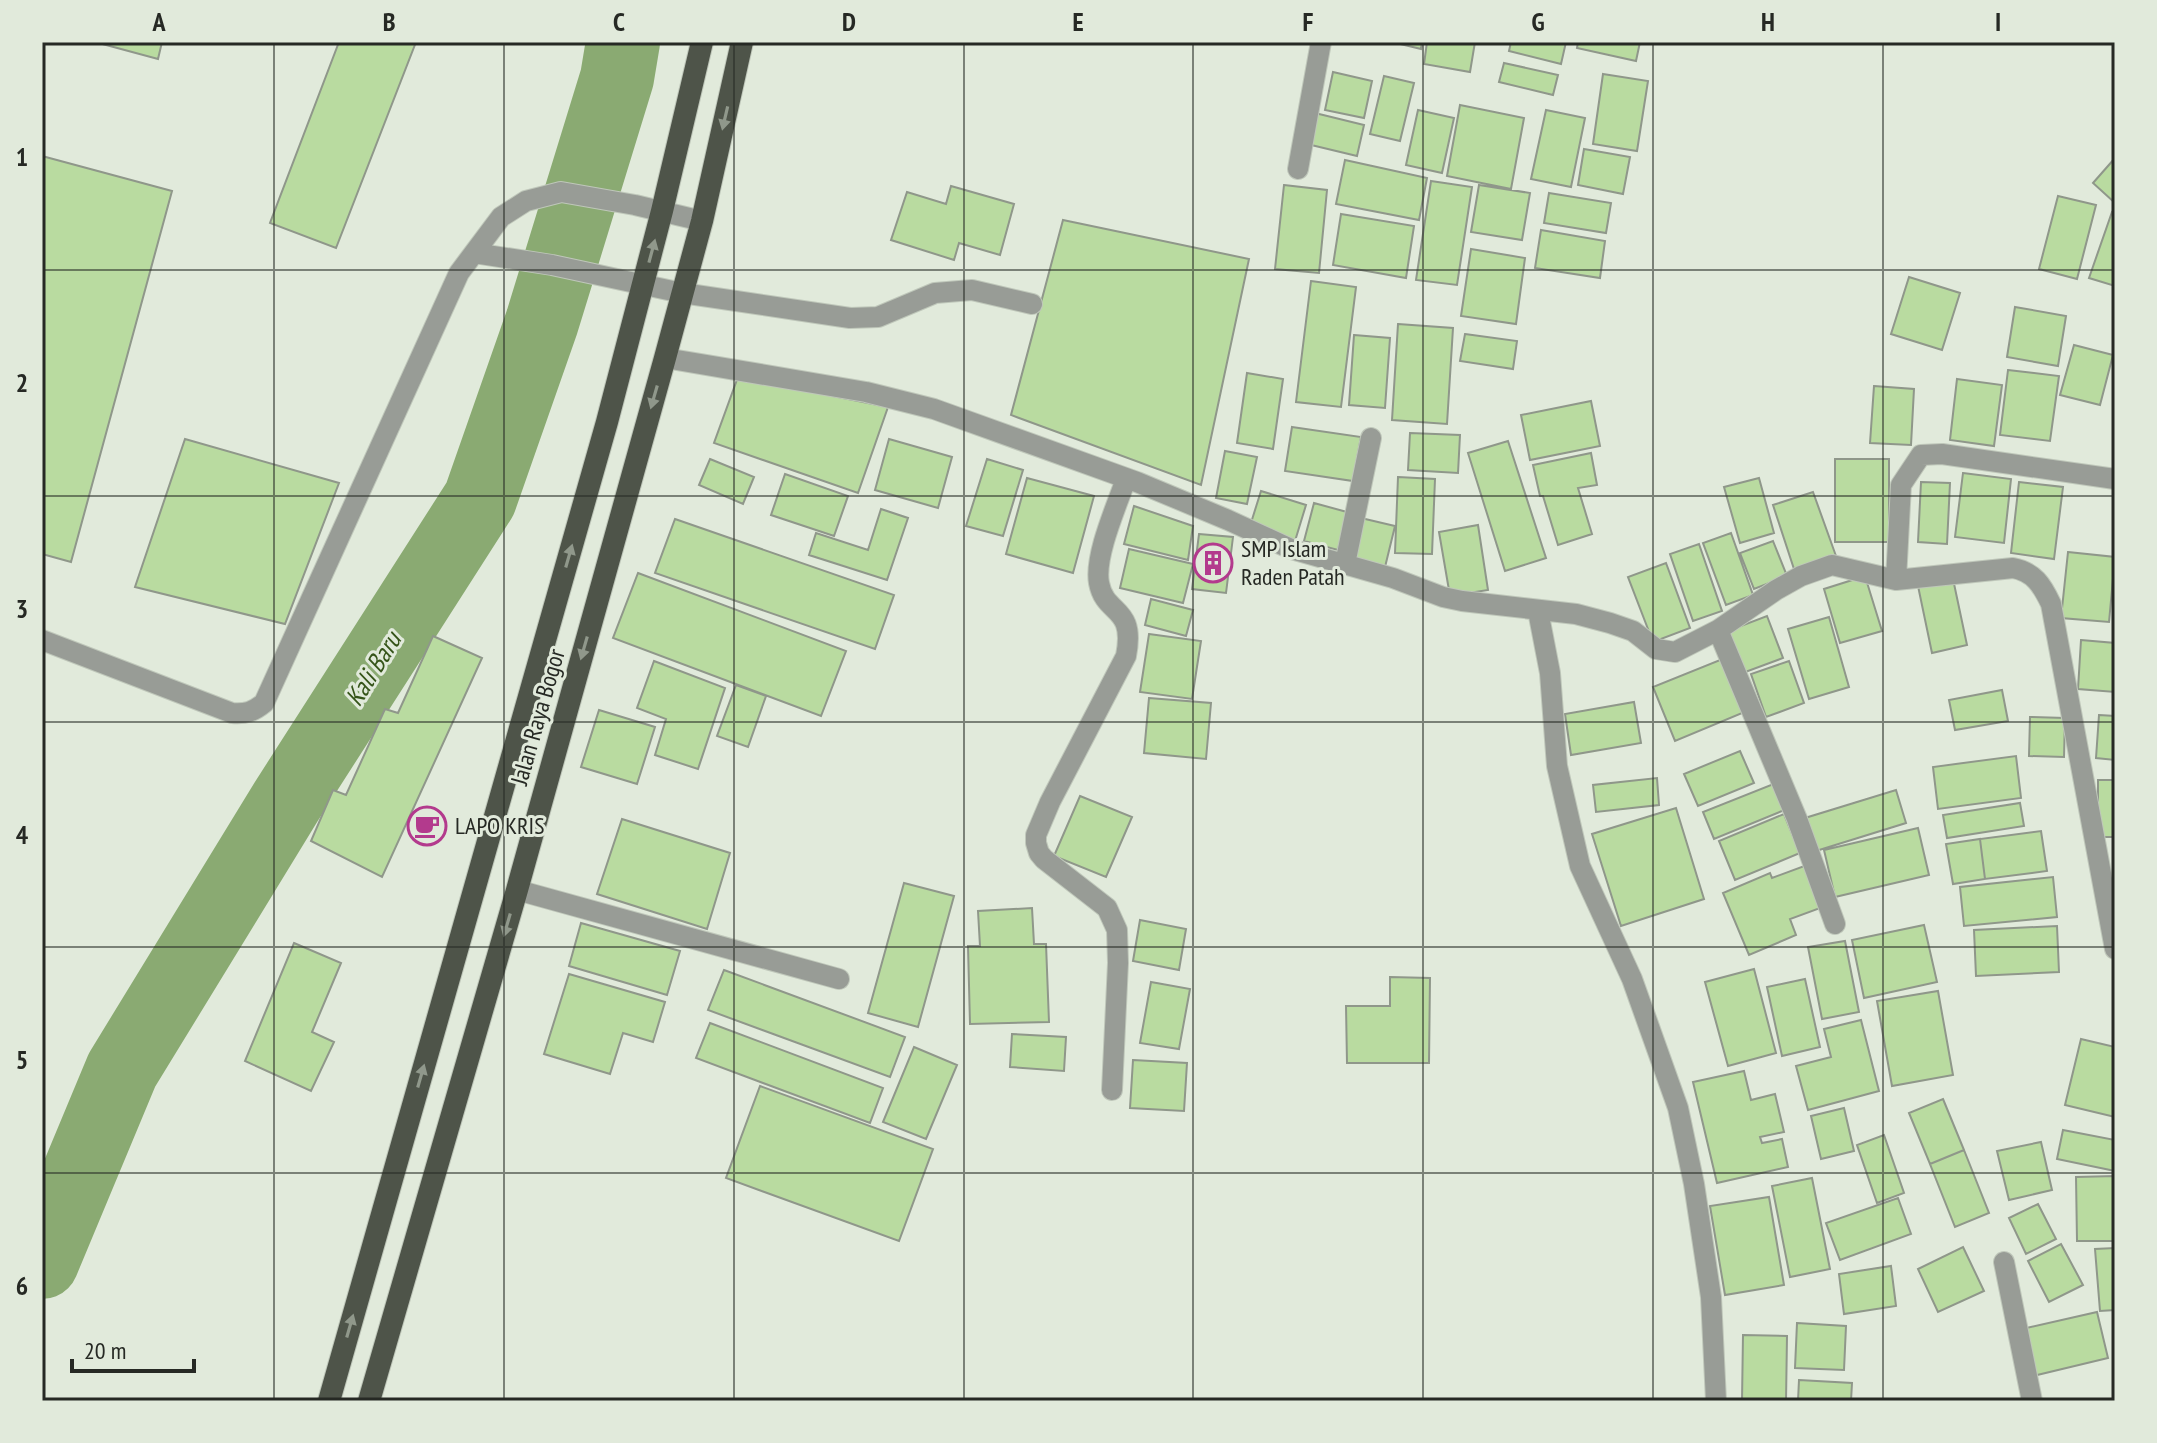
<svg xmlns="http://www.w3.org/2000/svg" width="2157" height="1443" viewBox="0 0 2157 1443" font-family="'PT Sans Narrow',sans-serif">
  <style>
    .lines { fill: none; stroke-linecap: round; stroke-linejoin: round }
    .river { stroke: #8aaa72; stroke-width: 74 }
    .building { fill: #b9dba0; stroke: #8f978a; stroke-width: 2 }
    .service-casing { stroke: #bfc7ba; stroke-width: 22 }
    .minor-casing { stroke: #bfc7ba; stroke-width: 22 }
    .trunk-casing { stroke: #bfc7ba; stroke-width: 24 }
    .service { stroke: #989c96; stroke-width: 20 }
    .minor { stroke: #989c96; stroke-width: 20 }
    .trunk { stroke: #4e5449; stroke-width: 22 }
    .oneway { fill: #90988b }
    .grid { fill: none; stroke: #262924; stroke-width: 2; stroke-opacity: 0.55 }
    .labels { text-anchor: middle; stroke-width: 6; stroke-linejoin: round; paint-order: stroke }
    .poi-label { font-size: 24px; fill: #262924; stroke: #e1eadb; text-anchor: start }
    .street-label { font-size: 24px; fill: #262924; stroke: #e1eadb }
    .water-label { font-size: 26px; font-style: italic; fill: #355419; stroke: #e1eadb }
    .neatline { fill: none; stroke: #262924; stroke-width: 3 }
    .grid-label { font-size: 26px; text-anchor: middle; font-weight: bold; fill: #262924 }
  </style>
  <rect width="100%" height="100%" fill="#e1eadb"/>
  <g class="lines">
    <path class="river" d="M42 1262 122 1070 286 802 480 499 542 322 617 78 623 42"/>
  </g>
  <path class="building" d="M95 42H162L158 59Z
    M339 42H416L336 248 270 223Z
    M1392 42H1422L1421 49Z
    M1427 42H1475L1470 72 1424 64Z
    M1511 42H1566L1561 64 1509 51Z
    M1578 42H1640L1636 61 1577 48Z
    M1504 63 1558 75 1553 95 1499 82Z
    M1333 72 1372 81 1364 118 1325 110Z
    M1603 74 1648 81 1637 151 1593 144Z
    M1384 76 1414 83 1400 141 1370 134Z
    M1460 105 1524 118 1511 189 1447 176Z
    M1418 110 1454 118 1442 173 1406 165Z
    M1546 110 1585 118 1571 187 1531 179Z
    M1315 113 1364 125 1357 156 1307 144Z
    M1584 149 1630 157 1623 194 1578 185Z
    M42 156 172 191 71 562 42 554Z
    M2115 158V203L2093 183Z
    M1345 160 1427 178 1419 220 1336 204Z
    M1431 181 1472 187 1457 285 1416 280Z
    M1284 185 1327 190 1319 273 1275 269Z
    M1479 185 1530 193 1522 240 1471 232Z
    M951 186 1014 204 1000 255 959 243 954 260 891 240 907 192 946 204Z
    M1549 193 1611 203 1606 233 1544 223Z
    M2058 196 2096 205 2077 279 2039 269Z
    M2112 212 2115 213V286L2089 278Z
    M1341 214 1414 226 1406 278 1333 265Z
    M1063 220 1249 259 1201 485 1011 415Z
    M1541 230 1605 241 1600 278 1535 268Z
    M1471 249 1525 258 1516 324 1461 316Z
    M1909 277 1960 293 1942 350 1891 334Z
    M1311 281 1356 287 1341 407 1296 402Z
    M2015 307 2066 316 2058 366 2007 357Z
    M1398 324 1453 328 1447 424 1392 420Z
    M1465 334 1517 341 1513 369 1460 361Z
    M1354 335 1390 338 1385 408 1349 405Z
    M2074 345 2113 355 2100 405 2060 395Z
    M2008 370 2059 376 2050 441 2000 435Z
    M1247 373 1283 379 1273 449 1237 443Z
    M738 377 888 407 858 493 714 443Z
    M1957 379 2002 385 1994 446 1950 440Z
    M1874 386 1914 389 1911 445 1870 443Z
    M1591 401 1600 446 1530 460 1521 415Z
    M1292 427 1361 437 1353 481 1285 471Z
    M1410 433 1460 435 1458 473 1408 470Z
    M185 439 339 483 285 624 135 587Z
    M889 439 952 457 938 508 875 490Z
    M1508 441 1546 558 1505 571 1468 453Z
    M1225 451 1257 457 1247 504 1216 498Z
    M1591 453 1597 485 1578 488 1592 534 1558 545 1543 496H1540L1533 465Z
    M710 459 754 477 743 504 699 485Z
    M987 459 1023 470 1003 536 966 526Z
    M1835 459H1889V542H1835Z
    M1963 473 2011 479 2004 543 1955 537Z
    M785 474 848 496 834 536 771 515Z
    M1398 477 1435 479 1432 554 1395 553Z
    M1027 478 1094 496 1073 573 1006 554Z
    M1759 478 1774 533 1740 543 1724 487Z
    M1921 482 1950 483 1947 544 1918 542Z
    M2019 482 2063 487 2054 559 2011 553Z
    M1261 491 1306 505 1295 541 1250 526Z
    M1813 492 1836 556 1794 569 1773 505Z
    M1314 503 1347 512 1338 550 1304 541Z
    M1134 506 1193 526 1188 560 1124 544Z
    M881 509 908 518 887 580 809 555 816 533 868 550Z
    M1361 518 1395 526 1385 567 1351 560Z
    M675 519 894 595 875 649 655 573Z
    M1478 525 1488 590 1450 596 1439 532Z
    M1731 533 1753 595 1726 605 1703 543Z
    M1199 534 1233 537 1226 593 1192 589Z
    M1773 541 1787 576 1754 589 1740 553Z
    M1699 544 1722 611 1693 621 1670 554Z
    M1129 549 1193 564 1183 603 1120 588Z
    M2068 552 2115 557 2109 622 2061 618Z
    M1666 563 1690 628 1653 642 1628 577Z
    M638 573 846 651 821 716 613 638Z
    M1865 576 1882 631 1840 643 1824 589Z
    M1953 579 1967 645 1932 653 1918 586Z
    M1151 599 1193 610 1186 636 1145 625Z
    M1767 616 1783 658 1740 674 1725 632Z
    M1829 617 1849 687 1809 699 1788 629Z
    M1149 634 1201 641 1192 699 1140 692Z
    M433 636 482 658 382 877 311 841 333 790 346 795 385 709 398 713Z
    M2081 640 2115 643V692L2078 689Z
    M1725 658 1747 711 1675 741 1653 687Z
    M654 661 725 688 698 769 655 755 666 719 637 708Z
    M1789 661 1804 703 1766 717 1751 674Z
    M736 685 766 696 748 747 717 736Z
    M2002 690 2008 721 1955 730 1949 700Z
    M1149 698 1211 703 1206 759 1144 753Z
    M1634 702 1641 743 1571 755 1565 714Z
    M599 710 655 727 637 784 581 767Z
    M2099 715 2115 716V760L2096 758Z
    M2030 717 2065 718 2064 757 2029 756Z
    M1740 751 1754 783 1698 806 1684 774Z
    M2016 756 2021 798 1938 809 1933 767Z
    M1657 778 1659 805 1596 812 1593 785Z
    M2098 780H2115V837H2098Z
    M1776 783 1787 809 1714 839 1703 812Z
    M1896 790 1906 823 1816 851 1805 818Z
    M1080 796 1132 817 1106 877 1054 856Z
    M2020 803 2024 826 1947 838 1943 815Z
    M1676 808 1704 899 1621 926 1592 834Z
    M1784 814 1800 853 1735 880 1719 841Z
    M622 819 730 853 707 929 597 894Z
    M1918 828 1929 875 1835 897 1824 850Z
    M2041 831 2047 871 1985 879 1980 839Z
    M1980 839 1985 879 1953 884 1946 844Z
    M1807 865 1823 907 1790 919 1796 935 1749 955 1723 893 1770 873 1772 878Z
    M2053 877 2057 917 1964 926 1960 887Z
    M904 883 954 896 918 1027 868 1013Z
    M1032 908 1034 944H1046L1049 1022 970 1024 968 946H980L978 911Z
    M1140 920 1186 929 1179 970 1133 961Z
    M581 923 680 951 667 995 569 966Z
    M1924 925 1937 982 1864 998 1852 940Z
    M2057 926 2059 972 1976 976 1974 930Z
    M1845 941 1859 1012 1822 1019 1808 947Z
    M294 943 341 963 312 1032 334 1042 311 1091 245 1061Z
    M1754 969 1776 1053 1728 1066 1705 982Z
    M724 970 905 1037 890 1077 708 1010Z
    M569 974 665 1002 653 1042 623 1033 610 1074 544 1054Z
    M1390 977 1430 978 1429 1063H1347L1346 1006H1390Z
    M1805 979 1820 1047 1782 1056 1767 987Z
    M1151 982 1190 989 1179 1049 1140 1043Z
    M1938 991 1953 1075 1892 1086 1877 1001Z
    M1861 1020 1879 1091 1808 1110 1796 1066 1831 1057 1824 1029Z
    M710 1023 883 1088 870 1123 696 1058Z
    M1012 1034 1066 1037 1064 1071 1010 1067Z
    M2081 1039 2115 1047V1117L2065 1105Z
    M914 1047 957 1065 926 1139 883 1122Z
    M1133 1060 1187 1063 1184 1111 1130 1108Z
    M1744 1071 1751 1100 1775 1094 1784 1132 1760 1137 1762 1143 1782 1139 1788 1167 1717 1183 1693 1082Z
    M760 1086 933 1149 899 1241 726 1178Z
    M1943 1099 1964 1150 1930 1164 1909 1113Z
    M1844 1108 1854 1151 1821 1159 1811 1116Z
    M2063 1130 2115 1140V1171L2057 1159Z
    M1884 1135 1904 1193 1877 1203 1857 1145Z
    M2041 1142 2052 1190 2009 1200 1997 1151Z
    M1964 1150 1989 1213 1955 1227 1930 1164Z
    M2115 1176V1241H2077L2076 1177Z
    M1812 1178 1830 1269 1790 1277 1772 1186Z
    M1769 1197 1784 1285 1725 1295 1710 1206Z
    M1898 1198 1911 1234 1840 1260 1826 1223Z
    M2038 1204 2056 1239 2026 1254 2009 1218Z
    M2061 1244 2083 1285 2049 1302 2028 1261Z
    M1963 1247 1984 1291 1938 1312 1918 1269Z
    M2115 1248V1310L2100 1311 2095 1249Z
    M1891 1266 1896 1306 1844 1314 1839 1274Z
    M2097 1312 2108 1358 2033 1376 2022 1329Z
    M1797 1323 1846 1326 1844 1370 1795 1368Z
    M1743 1335 1787 1336 1786 1401H1742Z
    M1799 1380 1852 1383 1851 1401H1798Z"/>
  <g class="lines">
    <defs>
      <path id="service" d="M474 253 552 265 682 293 850 318 878 317 935 293 972 290 1032 304
        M42 640 232 713C246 714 253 712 264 703L459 273 501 217 526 201 561 192 635 205 702 221"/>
      <path id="minor" d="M1298 169 1321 42
        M665 358 866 392 934 409 1137 482 1228 520 1291 549 1393 578 1443 597 1462 601 1576 614 1610 623 1633 631 1656 649 1675 652 1718 630 1776 590 1801 576 1832 565 1896 580 2013 568C2034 572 2042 585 2051 604L2115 949
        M1345 564 1371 438
        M1896 580 1901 485 1921 455 1942 454 2115 479
        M1538 611 1550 673 1557 766 1580 866 1632 979 1678 1108 1694 1184 1711 1297 1716 1401
        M1718 630 1797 819 1835 924
        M517 890 839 979
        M1112 1090 1118 963 1117 930 1107 908 1044 859 1039 853 1036 843V835L1050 802 1126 656C1136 605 1105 616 1099 583 1094 556 1117 505 1126 479
        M2004 1262 2032 1401"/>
      <path id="trunk" d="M329 1401 607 422 662 211 702 42
        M369 1401 517 890 665 358 702 221 742 42"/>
    </defs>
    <use href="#service" class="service-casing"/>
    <use href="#minor" class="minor-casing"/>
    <use href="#trunk" class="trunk-casing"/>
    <use href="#service" class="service"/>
    <use href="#minor" class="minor"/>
    <use href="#trunk" class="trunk"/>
  </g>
  <defs><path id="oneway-solid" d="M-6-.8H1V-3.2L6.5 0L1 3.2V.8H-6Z" transform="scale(2)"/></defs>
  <g class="oneway">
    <use href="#oneway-solid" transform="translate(725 118) rotate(103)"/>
    <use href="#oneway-solid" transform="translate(652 251) rotate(-75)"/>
    <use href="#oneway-solid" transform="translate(654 397) rotate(106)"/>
    <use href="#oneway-solid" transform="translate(569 556) rotate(-74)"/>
    <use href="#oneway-solid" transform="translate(584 648) rotate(106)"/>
    <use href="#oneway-solid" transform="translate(507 925) rotate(106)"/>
    <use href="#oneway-solid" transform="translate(421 1076) rotate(-74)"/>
    <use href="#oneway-solid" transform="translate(350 1326) rotate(-74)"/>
  </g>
  <path class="grid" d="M274 42V1401M504 42V1401M734 42V1401M964 42V1401M1193 42V1401M1423 42V1401M1653 42V1401M1883 42V1401M42 270H2115M42 496H2115M42 722H2115M42 947H2115M42 1173H2115"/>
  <defs>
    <symbol id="building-ring" viewBox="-11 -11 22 22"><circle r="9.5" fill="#e1eadb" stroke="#b33a8d" stroke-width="1.5"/><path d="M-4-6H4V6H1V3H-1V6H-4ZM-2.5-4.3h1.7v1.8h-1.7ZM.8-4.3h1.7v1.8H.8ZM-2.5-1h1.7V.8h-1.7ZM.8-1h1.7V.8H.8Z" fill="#b33a8d"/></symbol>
    <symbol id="cafe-ring" viewBox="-11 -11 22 22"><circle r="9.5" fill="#e1eadb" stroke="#b33a8d" stroke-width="1.5"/><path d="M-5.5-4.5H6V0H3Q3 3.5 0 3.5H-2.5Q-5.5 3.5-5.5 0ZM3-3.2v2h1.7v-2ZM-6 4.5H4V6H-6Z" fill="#b33a8d"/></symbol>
  </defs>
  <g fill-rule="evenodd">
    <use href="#building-ring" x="1191" y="541" width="44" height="44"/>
    <use href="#cafe-ring" x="405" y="804" width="44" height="44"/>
  </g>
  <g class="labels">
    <g class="poi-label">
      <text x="1241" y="557">SMP Islam<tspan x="1241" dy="28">Raden Patah</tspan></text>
      <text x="455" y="834">LAPO KRIS</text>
    </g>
    <g class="street-label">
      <text transform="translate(538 717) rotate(-74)" y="8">Jalan Raya Bogor</text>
    </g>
    <g class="water-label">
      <text transform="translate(373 669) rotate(-58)" y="9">Kali Baru</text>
    </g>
  </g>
  <rect width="2157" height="1443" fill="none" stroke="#e1eadb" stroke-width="88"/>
  <path d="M72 1359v12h122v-12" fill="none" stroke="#262924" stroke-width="4"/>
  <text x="84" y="1359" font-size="24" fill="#262924" stroke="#e1eadb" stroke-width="6" paint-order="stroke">20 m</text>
  <rect x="44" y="44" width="2069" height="1355" class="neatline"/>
  <g class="grid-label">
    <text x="159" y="31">A</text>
    <text x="389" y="31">B</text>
    <text x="619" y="31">C</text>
    <text x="849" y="31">D</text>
    <text x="1078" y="31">E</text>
    <text x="1308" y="31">F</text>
    <text x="1538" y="31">G</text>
    <text x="1768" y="31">H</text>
    <text x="1998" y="31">I</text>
    <text x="22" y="166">1</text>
    <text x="22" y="392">2</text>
    <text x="22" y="618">3</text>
    <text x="22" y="844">4</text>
    <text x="22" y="1069">5</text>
    <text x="22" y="1295">6</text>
  </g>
</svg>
